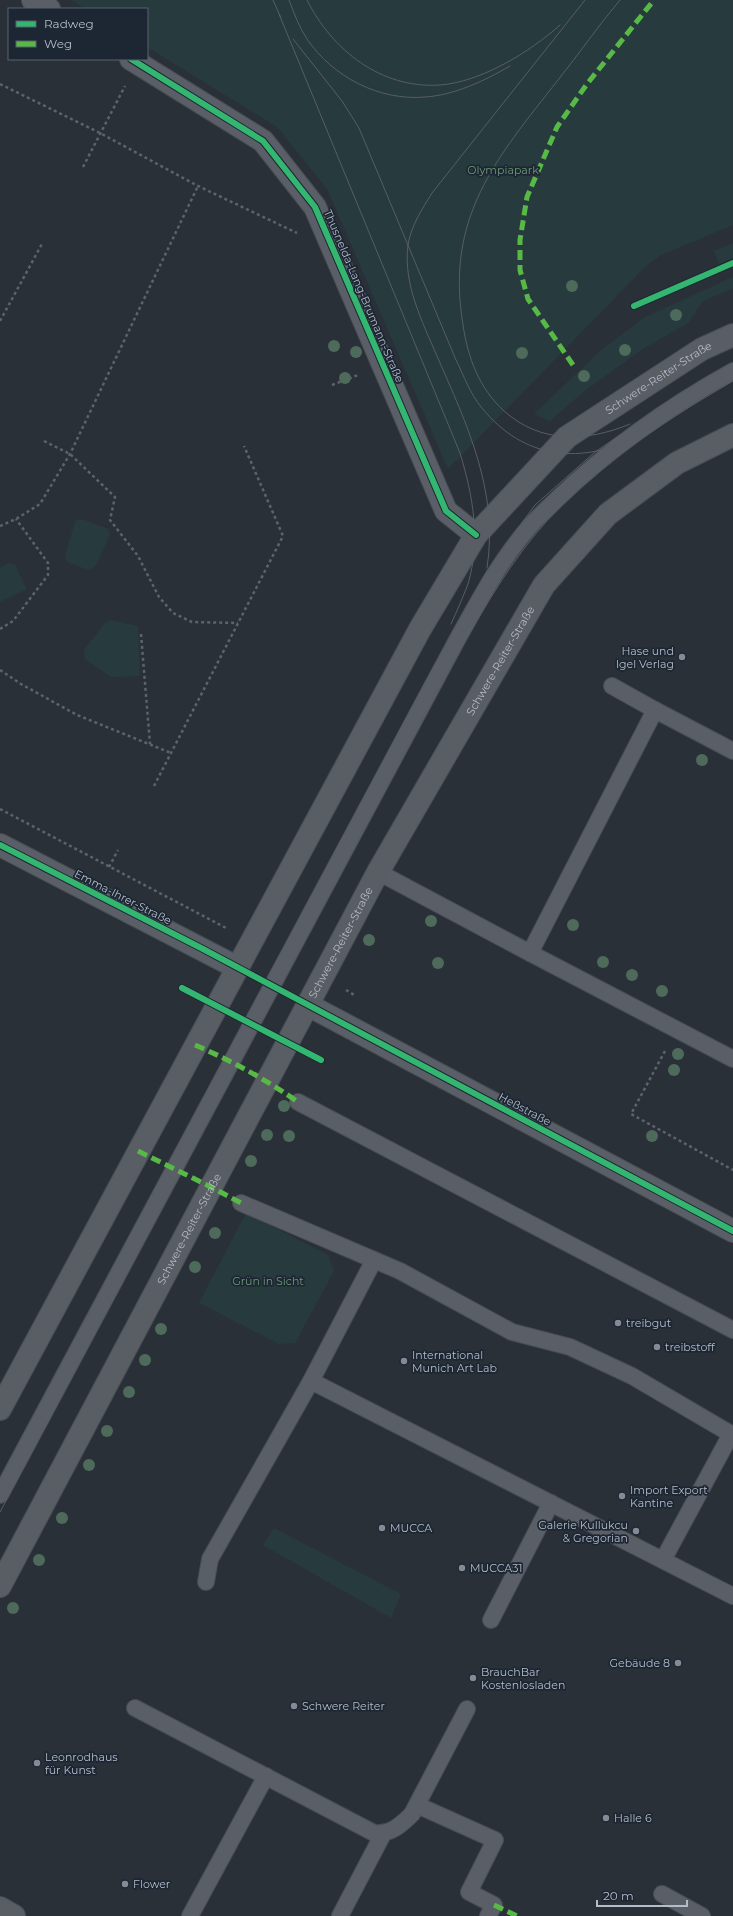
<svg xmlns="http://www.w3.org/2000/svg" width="733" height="1916" font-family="Montserrat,sans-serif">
  <rect width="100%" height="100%" fill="#2a3038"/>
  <g fill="#273a3e">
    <path d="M71 0H733V225L661 255 646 266 458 459V461L456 460 448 469 327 189 277 127 147 47V9H86Z"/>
    <path d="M733 243V258L719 264 714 251Z"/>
    <path d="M733 277V288L703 301 688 323 641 350 582 393 550 421 534 414 600 351 645 317Z"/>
    <path d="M82 519 108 529 110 535 95 567 88 570 67 562 65 557 75 521Z"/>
    <path d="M8 563 15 565 27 589 0 602V568Z"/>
    <path d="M110 620 138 626 140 676 111 677 85 659 84 650 105 623Z"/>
    <path d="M246 1213 328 1255 334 1271 295 1343 279 1344 199 1303Z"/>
    <path d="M274 1528 401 1594 391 1618 263 1545Z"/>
  </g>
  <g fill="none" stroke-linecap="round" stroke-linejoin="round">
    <g stroke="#484c53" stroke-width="18">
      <g id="service">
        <path d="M612 686 655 710"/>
        <path d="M733 751 655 710 530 953 733 1059"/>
        <path d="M378 872 530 953"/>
        <path d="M298 1102 733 1330"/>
        <path d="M241 1203 400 1271 512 1332 570 1347 632 1376 731 1434 663 1560"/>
        <path d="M311 1381 733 1596"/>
        <path d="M0 1495 457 640C479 600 501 559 531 525 539 516 548 508 557 499 609 449 670 406 733 371"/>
        <path d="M206 1582 210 1559 311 1381 374 1260"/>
        <path d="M491 1620 551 1503"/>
        <path d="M135 1708 374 1833C390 1835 401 1825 412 1814L467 1709"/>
        <path d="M417 1805 495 1840 469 1892 494 1905 488 1916"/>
        <path d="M662 1894 702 1916"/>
        <path d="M190 1916 266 1776"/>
        <path d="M340 1916 383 1834"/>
      </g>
    </g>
    <g stroke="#484c53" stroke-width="24">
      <g id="minor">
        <path d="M33 0 49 9"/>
        <path d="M131 59 263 141 315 207 446 511 476 535"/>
        <path d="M0 845 236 967"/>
        <path d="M308 1005 733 1231"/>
      </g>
    </g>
    <g stroke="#484c53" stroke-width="24">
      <g id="secondary">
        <path id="s1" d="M0 1409 420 629 476 535 567 437 702 349 733 335"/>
        <path id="s2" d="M0 1586 378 872 544 585 608 514 677 463 733 435"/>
        <path d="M0 1908 14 1916"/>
      </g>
    </g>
    <g stroke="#5d636a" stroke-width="2.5" stroke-dasharray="3 3" stroke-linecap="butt">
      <path d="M0 84 100 133 198 186 297 233"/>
      <path d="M83 167 125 86"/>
      <path d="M0 321 43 242"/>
      <path d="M332 385 358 375"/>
      <path d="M44 441 70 454 115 497 110 520 138 556 159 597 173 613 192 622 238 623"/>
      <path d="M0 526 16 519 40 504 70 454 198 186"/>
      <path d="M0 629 13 621 48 575V563L16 519"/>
      <path d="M141 634 150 744"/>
      <path d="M0 670 21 684 77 715 171 753"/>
      <path d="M154 786 283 536 244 446"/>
      <path d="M0 809 228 929"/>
      <path d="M109 867 118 850"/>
      <path d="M346 990 356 996"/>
      <path d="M665 1051 631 1114 733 1170"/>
    </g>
    <use href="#service" stroke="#5a5e66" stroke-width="16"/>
    <use href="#minor" stroke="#5a5e66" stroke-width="22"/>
    <use href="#secondary" stroke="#595d64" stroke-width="22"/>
    <g stroke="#595d64" stroke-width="1">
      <path d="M273 0 281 18"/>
      <path d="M289 0C294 13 299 27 307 39 333 77 379 101 425 97 455 95 484 81 510 66"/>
      <path d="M307 0C332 50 381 89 440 85 481 82 530 52 560 25"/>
      <path d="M620 0C598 26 579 54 558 80 496 159 445 217 463 325 468 358 479 388 504 411 541 444 587 442 630 424"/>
      <path d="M279 14 460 453C473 496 481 540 468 584 463 597 457 611 451 624"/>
      <path d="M293 39 342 101 359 128 456 360C464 376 470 394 482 408 524 460 582 465 639 436"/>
      <path d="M487 568C499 491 467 425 437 356 422 321 403 284 408 245 411 226 422 209 432 193L585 0"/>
      <path d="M460 641 477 604 482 586"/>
      <path d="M0 1480 427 679 487 571 535 505 595 452 682 394 733 363"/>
      <path d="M0 1512 440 685C467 638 493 589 526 546 580 476 657 425 733 381"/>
    </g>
    <g stroke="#58b947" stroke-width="5" stroke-dasharray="10 5" stroke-linecap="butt">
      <path d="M573 365 528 299 520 270V240L527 197 557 127 587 84 654 0"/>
      <path d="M195 1045C232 1061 265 1079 298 1102"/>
      <path d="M138 1151 211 1187 241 1203"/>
      <path d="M494 1905 517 1916"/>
    </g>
    <g stroke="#1d2633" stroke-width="8">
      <g id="cycleway">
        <path d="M131 59 263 141 315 207 446 511 476 535"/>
        <path d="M634 306 733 263"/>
        <path d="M0 845 203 949 733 1231"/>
        <path d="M182 988 321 1060"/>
      </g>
    </g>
    <use href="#cycleway" stroke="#33b770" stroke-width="6"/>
  </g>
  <g fill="#4e6a5a">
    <circle cx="572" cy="286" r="6"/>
    <circle cx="676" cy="315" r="6"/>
    <circle cx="334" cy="346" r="6"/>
    <circle cx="625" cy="350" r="6"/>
    <circle cx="356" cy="352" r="6"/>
    <circle cx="522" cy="353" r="6"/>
    <circle cx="584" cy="376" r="6"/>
    <circle cx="345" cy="378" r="6"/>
    <circle cx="702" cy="760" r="6"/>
    <circle cx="431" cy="921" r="6"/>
    <circle cx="573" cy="925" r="6"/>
    <circle cx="369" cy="940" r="6"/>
    <circle cx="603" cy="962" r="6"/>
    <circle cx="438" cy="963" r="6"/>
    <circle cx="632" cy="975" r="6"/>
    <circle cx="662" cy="991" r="6"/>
    <circle cx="678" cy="1054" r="6"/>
    <circle cx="674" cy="1070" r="6"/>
    <circle cx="284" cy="1106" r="6"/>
    <circle cx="267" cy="1135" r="6"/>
    <circle cx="289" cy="1136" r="6"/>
    <circle cx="652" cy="1136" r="6"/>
    <circle cx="251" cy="1161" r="6"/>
    <circle cx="215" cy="1233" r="6"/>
    <circle cx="195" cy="1267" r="6"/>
    <circle cx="161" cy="1329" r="6"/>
    <circle cx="145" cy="1360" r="6"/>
    <circle cx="129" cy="1392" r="6"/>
    <circle cx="107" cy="1431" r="6"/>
    <circle cx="89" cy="1465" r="6"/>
    <circle cx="62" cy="1518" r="6"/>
    <circle cx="39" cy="1560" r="6"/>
    <circle cx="13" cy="1608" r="6"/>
  </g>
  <g fill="#848b96" stroke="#1d2633" stroke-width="1.5">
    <circle cx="682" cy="657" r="4"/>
    <circle cx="618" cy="1323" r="4"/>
    <circle cx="657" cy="1347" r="4"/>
    <circle cx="404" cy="1361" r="4"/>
    <circle cx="622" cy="1496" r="4"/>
    <circle cx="382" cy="1528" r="4"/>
    <circle cx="636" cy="1531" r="4"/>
    <circle cx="462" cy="1568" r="4"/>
    <circle cx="678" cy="1663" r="4"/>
    <circle cx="473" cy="1678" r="4"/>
    <circle cx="294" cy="1706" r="4"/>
    <circle cx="37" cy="1763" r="4"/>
    <circle cx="606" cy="1818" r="4"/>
    <circle cx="125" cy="1884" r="4"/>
  </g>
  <g text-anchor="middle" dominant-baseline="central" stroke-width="3.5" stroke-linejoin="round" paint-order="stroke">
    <g font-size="11" fill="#6b9a76" stroke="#1d2633">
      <text x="503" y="170">Olympiapark</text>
      <text x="268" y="1281">Grün in Sicht</text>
    </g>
    <g font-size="11" fill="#b4bcc9" stroke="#1d2633">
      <text transform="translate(364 296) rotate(67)">Thusnelda-Lang-Brumann-Straße</text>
      <text stroke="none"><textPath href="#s1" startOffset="1238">Schwere-Reiter-Straße</textPath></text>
      <text stroke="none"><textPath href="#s2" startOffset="1052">Schwere-Reiter-Straße</textPath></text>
      <text transform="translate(123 897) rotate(27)">Emma-Ihrer-Straße</text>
      <text stroke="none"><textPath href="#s2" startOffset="728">Schwere-Reiter-Straße</textPath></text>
      <text transform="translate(525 1109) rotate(28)">Heßstraße</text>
      <text stroke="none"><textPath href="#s2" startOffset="404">Schwere-Reiter-Straße</textPath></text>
    </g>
    <g font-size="11" fill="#b4bcc9" stroke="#1d2633" text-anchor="start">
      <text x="674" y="651" text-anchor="end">Hase und<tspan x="674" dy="13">Igel Verlag</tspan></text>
      <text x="626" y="1323">treibgut</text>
      <text x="665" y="1347">treibstoff</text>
      <text x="412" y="1355">International<tspan x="412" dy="13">Munich Art Lab</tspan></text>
      <text x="630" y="1490">Import Export<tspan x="630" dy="13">Kantine</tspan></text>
      <text x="628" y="1525" text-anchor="end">Galerie Kullukcu<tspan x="628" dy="13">&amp; Gregorian</tspan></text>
      <text x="390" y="1528">MUCCA</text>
      <text x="470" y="1568">MUCCA31</text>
      <text x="670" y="1663" text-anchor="end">Gebäude 8</text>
      <text x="481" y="1672">BrauchBar<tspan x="481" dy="13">Kostenlosladen</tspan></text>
      <text x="302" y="1706">Schwere Reiter</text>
      <text x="45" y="1757">Leonrodhaus<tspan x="45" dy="13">für Kunst</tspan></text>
      <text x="614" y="1818">Halle 6</text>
      <text x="133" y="1884">Flower</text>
    </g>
  </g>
  <rect x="8" y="8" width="140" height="52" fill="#1d2633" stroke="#59626f"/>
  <rect x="16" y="21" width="20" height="6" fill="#33b770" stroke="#59626f"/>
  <text x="44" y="28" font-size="12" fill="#b4bcc9">Radweg</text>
  <rect x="16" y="41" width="20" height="6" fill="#58b947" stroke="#59626f"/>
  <text x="44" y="48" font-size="12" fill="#b4bcc9">Weg</text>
  <path d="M597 1900v6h90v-6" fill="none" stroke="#b4bcc9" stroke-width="2"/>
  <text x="603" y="1900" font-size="12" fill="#b4bcc9" stroke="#1d2633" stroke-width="3" paint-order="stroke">20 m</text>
</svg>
